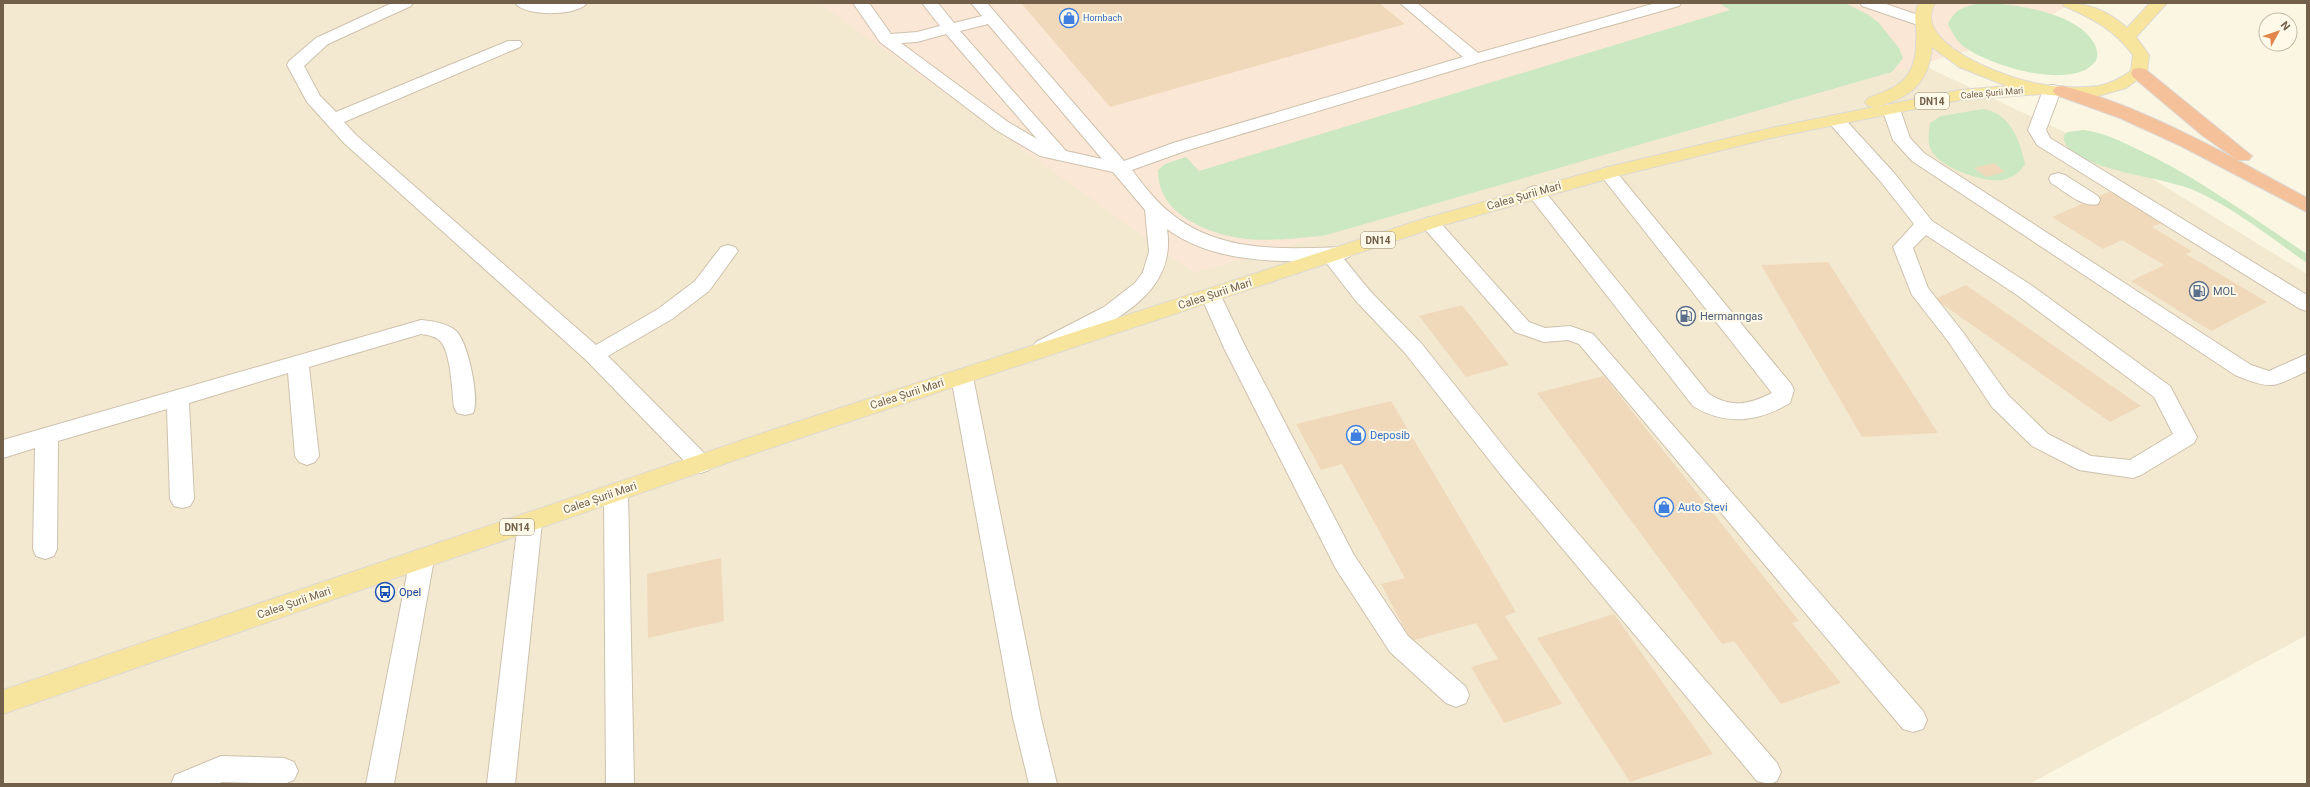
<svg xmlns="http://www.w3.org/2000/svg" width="2310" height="787" font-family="Roboto,sans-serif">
  <rect width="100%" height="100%" fill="#fbf6e2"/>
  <path fill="#f3e9d1" d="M3 3H1847L1815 14 2117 157 2307 274V635L2029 784H3Z"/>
  <path fill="#fbe7d6" d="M819 3H2072L2012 38 1194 273Z"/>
  <g fill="#cbe8c2">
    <path d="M1719 3H1845L1869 15 1879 23 1899 48 1903 58 1892 72 1323 236C1295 238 1262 243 1234 237 1200 230 1157 211 1158 170L1165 164 1186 157 1199 171 1730 10Z"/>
    <path d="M1982 3C2013 3 2080 13 2095 45 2097 50 2099 56 2095 62 2072 91 1991 66 1966 48 1957 42 1953 34 1948 24 1955 8 1966 6 1982 3Z"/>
    <path d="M1983 109C2010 113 2020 140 2025 164 2020 172 2013 178 2003 180 1984 183 1940 168 1931 150 1927 142 1929 131 1930 123L1941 116Z"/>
    <path d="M2083 130C2102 132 2118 140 2135 148 2196 176 2251 217 2307 254V263C2271 238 2232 206 2191 189 2181 185 2169 183 2159 180 2139 175 2059 162 2064 135L2068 132Z"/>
  </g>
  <g fill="#f0d9bb">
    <path d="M1021 3H1379L1405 24 1110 107Z"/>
    <path d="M1994 163 2005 172 1986 177 1974 168Z"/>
    <path d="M2111 191 2164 222 2152 227 2192 251 2186 254 2267 302 2211 331 2131 281 2164 265 2122 240 2103 249 2052 217Z"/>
    <path d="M1828 262 1938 433 1862 437 1761 265Z"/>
    <path d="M1966 285 2141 406 2110 422 1935 299Z"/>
    <path d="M1462 305 1509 365 1466 377 1419 316Z"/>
    <path d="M1604 376 1799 621 1792 623 1841 683 1781 704 1734 641 1722 644 1537 393Z"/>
    <path d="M1391 401 1516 612 1505 616 1562 704 1504 723 1471 667 1498 659 1476 623 1411 641 1381 584 1405 578 1342 464 1321 470 1296 424Z"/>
    <path d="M721 558 724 621 648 638 647 574Z"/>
    <path d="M1614 614 1713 754 1630 782 1537 638Z"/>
  </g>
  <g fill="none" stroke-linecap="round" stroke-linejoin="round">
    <g stroke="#cec1ad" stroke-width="2">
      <g id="lane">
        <path d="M392 3H413L411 6 328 44 304 66 320 96 336 112 508 41H520L522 44 520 47 344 122 356 135 596 345 658 309 695 281 721 247 728 245 735 247 738 251 709 291 672 319 608 356 709 458 713 464 709 470 701 473 693 470 586 360 344 143 307 102 287 65 289 61 316 38Z"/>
        <path d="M515 3H587C578 16 525 17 515 3Z"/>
        <path d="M853 3H869L891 34 917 32 940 26 922 3H938L954 23 982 16 971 3H987L1124 161 1173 143 1463 57 1400 3H1417L1478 53 1656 3H1681L1679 6 1481 62 1185 151 1132 170C1144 186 1157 203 1173 215 1221 253 1285 249 1342 247L1349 249 1352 253 1349 257 1344 259 1370 291 1421 343 1517 463 1777 763 1781 772 1777 781 1770 784 1757 781 1501 475 1405 353 1356 301 1324 260C1272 263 1210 261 1167 229 1178 299 1103 326 1052 352L1044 354 1036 352 1033 347 1036 342 1104 307 1135 283 1143 272 1149 252 1145 210 1113 172 1040 156 996 130 880 42ZM988 24 1102 159 1066 151 960 31ZM946 34 1037 139 1008 122 901 43 917 42Z"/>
        <path d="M1860 3H1883L1927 18 1929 21 1927 24H1915L1862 6Z"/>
        <path d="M2052 85 2058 86 2061 90 2046 130 2050 138 2307 295V311L2300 309 2037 145 2028 130 2043 90 2046 86Z"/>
        <path d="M1891 104 1897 105 1900 109 1910 138 1924 153 2251 365 2269 371 2307 354V371C2271 388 2273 390 2235 375L1912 161 1893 140 1882 109 1885 105Z"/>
        <path d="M1836 115 1842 116 1895 174 1932 221 2031 285 2170 386 2197 437 2194 443 2141 475 2133 478 2079 470 2032 446 1992 407 1948 341 1912 295 1893 247 1914 224 1881 182 1830 124 1827 120 1830 116ZM1926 235 2017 295 2154 397 2173 434 2130 460 2091 456 2048 434 2008 395 1962 331 1928 288 1913 248Z"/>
        <path d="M1608 167 1614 169 1791 384 1794 390 1790 403C1758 422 1725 426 1693 406L1526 192 1528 188 1535 186 1542 188 1709 394C1731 408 1749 405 1772 393L1602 177 1599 173 1602 169Z"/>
        <path d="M2058 173 2065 175 2098 196 2100 200 2098 204C2082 208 2065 191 2051 183L2049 179 2051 175Z"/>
        <path d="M1430 217 1437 219 1529 322 1545 328 1570 326 1593 334 1923 711 1927 720 1923 729 1913 732 1903 729 1579 344 1568 340 1544 342 1515 332 1423 227 1420 223 1423 219Z"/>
        <path d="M1211 289 1218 291 1221 296 1246 348 1354 555 1408 636 1466 687 1469 695 1466 703 1456 707 1446 703 1390 652 1336 569 1224 348 1201 296 1204 291Z"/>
        <path d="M421 320C432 321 447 323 456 331 468 342 480 399 473 413L465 415 457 413 454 407C452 391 451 354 441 342 436 336 428 335 421 334L309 367 319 456 315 462 307 465 299 462 295 456 288 373 189 403 194 499 190 506 182 508 174 506 170 499 167 409 58 441 57 549 54 556 45 559 36 556 33 549 35 448 3 458V440Z"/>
        <path d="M962 369 970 372 973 377 1041 718 1057 784H1029L1013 718 951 377 954 372Z"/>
        <path d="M616 484 624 487 628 493 634 784H606L604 493 608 487Z"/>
        <path d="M530 512 539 515 542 522 515 784H487L518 522 521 515Z"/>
        <path d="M422 549 431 552 434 559 394 784H366L410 559 413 552Z"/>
        <path d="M221 756 284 758 294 762 298 771 294 780 284 784 222 782 217 784H171L175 775Z"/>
      </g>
    </g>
    <g stroke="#ddd9d4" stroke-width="2">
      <path id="primary" d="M1919 3H1935C1911 44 2005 77 2034 83 2055 87 2076 89 2098 86 2110 84 2121 78 2131 71L2133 55C2115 30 2092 18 2064 6L2062 3C2088 3 2107 10 2127 28L2150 3H2167L2136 37 2149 55 2147 73 2126 88 2098 96 2078 98 2041 94 1960 100 1771 138 1614 177 1437 227 788 442 3 714V690L772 430 1423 219 1608 167 1771 128 1874 107 1868 106 1865 102 1868 98C1897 87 1913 82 1916 48 1916 42 1917 33 1916 27 1915 17 1914 12 1919 3ZM1932 47 1959 67 2007 86 1960 90 1876 107C1910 98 1929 83 1932 47Z"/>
    </g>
    <g stroke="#ddd9d4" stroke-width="2">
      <path id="highway" d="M2139 68 2145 69 2252 156 2249 160H2237L2307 198V212L2181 146 2120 118 2056 95 2053 91 2056 87 2062 86C2121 100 2182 131 2236 159L2203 136 2133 77 2131 73 2133 69Z"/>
    </g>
    <use href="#lane" fill="#fff" fill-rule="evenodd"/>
    <use href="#primary" fill="#f8e59d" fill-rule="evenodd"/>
    <use href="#highway" fill="#f4c19b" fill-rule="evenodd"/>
  </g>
  <defs>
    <g id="shop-ring" transform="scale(1)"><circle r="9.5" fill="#fef9e8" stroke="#3f7fe0" stroke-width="1.5"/><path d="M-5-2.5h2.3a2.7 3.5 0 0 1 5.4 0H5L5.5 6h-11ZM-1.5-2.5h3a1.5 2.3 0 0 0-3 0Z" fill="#3f7fe0"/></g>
    <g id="fuel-ring" transform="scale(1)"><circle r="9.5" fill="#fef9e8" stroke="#5c6f8a" stroke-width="1.5"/><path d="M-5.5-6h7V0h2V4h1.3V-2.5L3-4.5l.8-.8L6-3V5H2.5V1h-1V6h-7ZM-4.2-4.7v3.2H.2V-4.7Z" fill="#5c6f8a"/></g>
    <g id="bus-ring" transform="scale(1)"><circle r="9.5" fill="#fef9e8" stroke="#1a4fb4" stroke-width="1.5"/><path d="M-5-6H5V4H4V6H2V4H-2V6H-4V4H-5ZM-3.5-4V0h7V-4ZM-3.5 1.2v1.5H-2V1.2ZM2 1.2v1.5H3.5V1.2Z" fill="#1a4fb4"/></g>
  </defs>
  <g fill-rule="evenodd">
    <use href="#shop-ring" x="1069" y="18"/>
    <use href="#fuel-ring" x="2199" y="291"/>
    <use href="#fuel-ring" x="1686" y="316"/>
    <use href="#shop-ring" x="1356" y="435"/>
    <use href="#shop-ring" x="1664" y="507"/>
    <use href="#bus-ring" x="385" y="592"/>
  </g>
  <g text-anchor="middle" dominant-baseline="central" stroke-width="4" stroke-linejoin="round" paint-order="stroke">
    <g font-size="9" fill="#366cbe" stroke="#fef9e8" text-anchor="start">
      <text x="1083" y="18">Hornbach</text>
    </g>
    <g font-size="9" fill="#725f4a" stroke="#fef9e8">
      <text transform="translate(1992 93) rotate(-5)">Calea Șurii Mari</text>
    </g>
    <g fill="#fef9e8" stroke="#9c8d79" stroke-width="1">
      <rect x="1915" y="93" width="34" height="16" rx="3"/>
      <rect x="1361" y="232" width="34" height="16" rx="3"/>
      <rect x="500" y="519" width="34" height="16" rx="3"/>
    </g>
    <g font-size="10" font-weight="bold" fill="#725f4a">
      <text x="1932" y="101">DN14</text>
      <text x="1378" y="240">DN14</text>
      <text x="517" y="527">DN14</text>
    </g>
    <g font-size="11" fill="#725f4a" stroke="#fef9e8">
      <text transform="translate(1524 196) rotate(-16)">Calea Șurii Mari</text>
      <text transform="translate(1215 294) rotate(-18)">Calea Șurii Mari</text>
      <text transform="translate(907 394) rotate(-18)">Calea Șurii Mari</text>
      <text transform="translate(600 498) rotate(-19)">Calea Șurii Mari</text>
      <text transform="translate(294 603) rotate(-19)">Calea Șurii Mari</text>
    </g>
    <g font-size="11" fill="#4e5e75" stroke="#fef9e8" text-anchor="start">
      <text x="2213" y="291">MOL</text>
      <text x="1700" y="316">Hermanngas</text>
    </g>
    <g font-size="11" fill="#366cbe" stroke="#fef9e8" text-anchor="start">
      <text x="1370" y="435">Deposib</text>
      <text x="1678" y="507">Auto Stevi</text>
    </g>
    <g font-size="11" fill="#164399" stroke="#fef9e8" text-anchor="start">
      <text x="399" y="592">Opel</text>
    </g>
  </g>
  <rect width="2310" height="787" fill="none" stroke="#725f4a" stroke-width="8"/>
  <g transform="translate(2278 32) rotate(50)"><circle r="19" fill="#fef9e8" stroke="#c6bba9"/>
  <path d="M0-3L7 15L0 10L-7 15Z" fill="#e1854b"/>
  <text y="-6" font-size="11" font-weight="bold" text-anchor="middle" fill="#725f4a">N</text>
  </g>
</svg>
